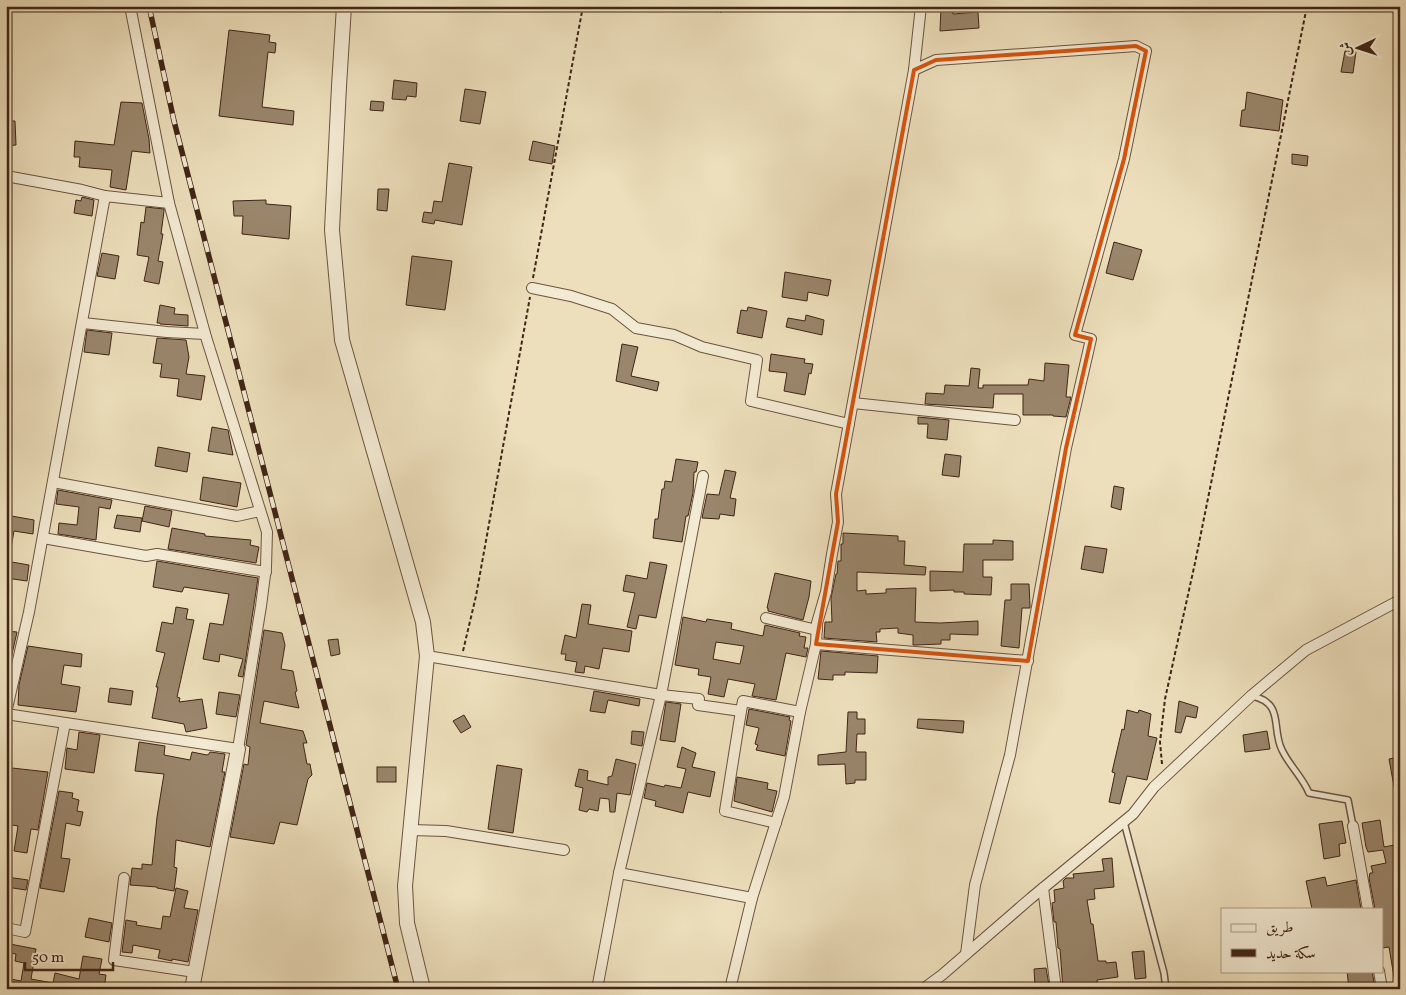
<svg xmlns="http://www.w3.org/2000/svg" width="1406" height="995" font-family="Vollkorn,Amiri,serif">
  <rect width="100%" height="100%" fill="#eddfbc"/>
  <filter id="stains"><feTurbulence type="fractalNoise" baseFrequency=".004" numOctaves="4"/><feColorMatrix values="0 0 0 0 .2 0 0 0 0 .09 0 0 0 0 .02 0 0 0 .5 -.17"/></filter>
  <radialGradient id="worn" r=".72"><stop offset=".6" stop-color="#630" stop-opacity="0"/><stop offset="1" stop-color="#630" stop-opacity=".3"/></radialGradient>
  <g fill="#9a866c" stroke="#402516" fill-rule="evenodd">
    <path d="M941 7H953V14L978 12 979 28 940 31Z"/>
    <path d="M229 30 270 35 269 42 276 43 275 53 268 52 262 107 294 111 293 125 219 116Z"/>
    <path d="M1345 51 1356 52 1353 73 1341 72Z"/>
    <path d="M394 80 417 83 416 97 407 96 406 100 392 99Z"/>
    <path d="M465 89 486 92 480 124 460 121Z"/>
    <path d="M1247 92 1283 100 1279 131 1240 126 1242 110H1245Z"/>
    <path d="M371 101 384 102 383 111 370 110Z"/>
    <path d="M121 102 142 103 149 139 150 153 132 151 126 190 110 187 112 170 79 167 80 157H74L75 141 114 145Z"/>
    <path d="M6 121H15L16 145 6 146Z"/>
    <path d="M533 141 555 146 552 164 529 160Z"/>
    <path d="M1292 154 1308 156 1307 166 1292 164Z"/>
    <path d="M449 163 472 167 462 225 435 220 434 224 422 222 424 212 432 213 434 201 442 202Z"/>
    <path d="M378 189H389L387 211 377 210Z"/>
    <path d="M82 197 94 200 92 216 74 213 76 200 81 201Z"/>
    <path d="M266 200V204L291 206 289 239 242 234 243 216H234L233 201Z"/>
    <path d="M146 207 164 209V211L161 234H163L158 261 163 262 159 284 144 281 149 257 137 255 141 222 144 223Z"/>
    <path d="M1114 242 1142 250 1133 280 1106 273Z"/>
    <path d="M102 253 119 256 115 279 97 276Z"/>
    <path d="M412 256 452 261 445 310 406 305Z"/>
    <path d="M785 272 831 280 828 296 808 292 807 301 782 297Z"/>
    <path d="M160 305 175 308 174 314 188 315V326L160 324V323H157Z"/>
    <path d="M748 307 767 311 762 338 737 333 741 310 747 311Z"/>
    <path d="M806 315 824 320 822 335 786 327 788 318 805 321Z"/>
    <path d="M87 330 112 333 109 355 84 352Z"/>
    <path d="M157 338 186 340 189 357 186 374 205 376 201 400 177 396 179 379 160 377 162 364 153 363Z"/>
    <path d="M622 344 638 347 631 376 659 382 657 391 616 381Z"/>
    <path d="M771 354 805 359 804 363 813 364 811 374 809 373 805 395 784 391 787 373 769 371Z"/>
    <path d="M1045 363 1069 365 1066 397H1071L1066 417 1053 416V415H1023V394H994L993 408 925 404 926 393 944 394 945 385 969 386 971 368 980 369 978 388H983V385H1028L1029 379 1044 381Z"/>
    <path d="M918 417 949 420 947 440 927 438 928 424H918Z"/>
    <path d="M212 427 228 430 233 455 208 451Z"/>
    <path d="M158 447 190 453 187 472 155 466Z"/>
    <path d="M945 454 961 456 959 477 942 475Z"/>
    <path d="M676 459 698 462 696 472H694L693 493 688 516H686L682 542 653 538 655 519H658L662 489H664L665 481 672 482Z"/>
    <path d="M725 470 736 472 730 498 736 499 734 516 720 514 719 519 702 518 707 494 719 495Z"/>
    <path d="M203 477 241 483 237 507 200 500Z"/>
    <path d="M1114 486 1124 488 1121 510 1111 507Z"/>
    <path d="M58 490 112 500 110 509 99 507 96 540 58 534 59 523 77 525 79 507 56 504Z"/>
    <path d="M145 506 172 511 169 527 142 521Z"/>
    <path d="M6 515 34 520 33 534 14 531 11 548H6Z"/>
    <path d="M117 515 142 518 140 532 114 528Z"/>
    <path d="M172 528 205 534V536L251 540 250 545 259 547 256 563 168 549Z"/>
    <path d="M843 533 898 536V541H905L904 565 926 567 925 575 857 572V591L866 590V594L886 593V589L916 588 915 622 940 623 978 621V635L950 634V640H941V644L916 645H913V635L898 633V628L880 629V632H876L877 642 824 638 825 622H832L831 598 836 574H837L838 561H841V544H843Z"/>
    <path d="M993 540 1013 541V560H983V577H992L991 595 964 594V592H954V590L930 591V571L963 572 964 544H993Z"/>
    <path d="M1085 546 1107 549 1103 573 1081 569Z"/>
    <path d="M6 561 29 565 27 581 6 578Z"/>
    <path d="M157 561 258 578 243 677 238 676 243 659 220 654 219 662 203 659 210 623 223 625 229 594 184 587 182 592 153 587Z"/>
    <path d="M650 562 667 565 656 618 639 615 636 629 627 627 635 593 623 591 626 575 647 579Z"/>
    <path d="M775 573 811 581 809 597 803 620 768 611V608H767Z"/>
    <path d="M1011 584H1029L1030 606V608H1022L1019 648 1001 646 1005 600H1011Z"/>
    <path d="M582 604 591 605 588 624 632 631 629 652 603 648 599 669 585 666 584 673 575 672 577 662 565 660 566 654H561L565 635 576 638Z"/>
    <path d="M176 607 188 609 186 619 194 620 177 697 180 698 179 702 202 699 207 728 186 732 184 724 152 718 158 687H156L165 653 156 651 162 622 173 624Z"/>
    <path d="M683 617 706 622 707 619 732 623 731 629 763 636 765 625 800 633 799 636 806 637 804 648H808L806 657 786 653 776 700 752 696 755 684 728 679 724 697 708 694 711 677 698 675 699 669 675 665ZM716 642 744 646 740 664 713 659Z"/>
    <path d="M264 630 282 633 285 645 281 669 293 671 297 691 295 692 299 708 264 701 260 723 303 731 307 743H303L307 764H310L312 775 308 779 297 825 280 822 274 844 230 837 244 764 248 765 250 747 246 745Z"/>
    <path d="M6 631 17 632 6 681Z"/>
    <path d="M338 639 340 654 331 656 328 640Z"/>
    <path d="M28 646 82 654 81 667 64 665 61 684 80 687 76 712 18 705 19 685Z"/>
    <path d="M821 651 878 656 877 673 845 672V675H833V680L818 679Z"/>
    <path d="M110 688 133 691 131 705 108 702Z"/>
    <path d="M594 691 640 699 639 706 608 700 605 713 590 711Z"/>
    <path d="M219 692 240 695 236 717 216 714Z"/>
    <path d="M1179 701 1198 707 1196 718 1186 716 1181 733 1175 732Z"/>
    <path d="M666 702 681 704 675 742 660 740Z"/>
    <path d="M749 709 790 717 789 720 791 721 785 756 756 750 758 745 755 744 759 728 746 725Z"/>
    <path d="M1127 710 1138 713 1139 710 1151 714 1148 736 1157 738 1147 780 1127 776 1120 804 1109 802 1115 773 1112 772 1122 729 1124 730Z"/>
    <path d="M848 712H857V719H865V734H857L856 752H866V780H855V783L846 784 845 764 818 765V755L846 752Z"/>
    <path d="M464 715 471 727 461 733 453 721Z"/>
    <path d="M918 719 964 721 963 733 917 728Z"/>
    <path d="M632 731 644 732 642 746 631 744Z"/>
    <path d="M1267 731 1270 749 1245 752 1243 735Z"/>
    <path d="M79 732 100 735 94 773 65 769 67 748 77 750Z"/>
    <path d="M139 742 165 746 164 755 190 760 192 752 207 755 209 754 210 752 225 754 222 772H225L210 847 176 840 174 867 177 868 174 891 157 888V887L130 885 132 868 142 869V864L152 865 157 817 164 774 135 771Z"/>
    <path d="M682 747 696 753 692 767 715 772 710 797 688 792 683 813 655 806 656 801 644 798 647 783 664 787 665 785 681 788 686 769 677 767Z"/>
    <path d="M1400 757V791L1395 792 1389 759Z"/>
    <path d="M616 759 636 764 630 795 617 793 615 812H610L609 799 600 798 598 811 589 809 587 812 579 810 583 788 575 786 579 769 588 771 587 780 608 785V777L612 776Z"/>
    <path d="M497 765 522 769 513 833 488 829Z"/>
    <rect x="377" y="767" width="19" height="15"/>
    <path d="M12 768 48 772 38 830 31 829 27 853 14 851 18 826 6 824V787L10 788Z"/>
    <path d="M737 777 768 783 767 789 777 791 772 812 734 801Z"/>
    <path d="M59 791 73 793 72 798 79 800 77 811 83 812 80 826 66 823 61 858 70 859 64 892 40 888Z"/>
    <path d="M1380 820 1384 847 1400 844V983H1395L1389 947 1382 948V909H1375L1369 878 1370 873H1373L1371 866 1386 863 1383 850 1368 852 1366 847 1362 823Z"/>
    <path d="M1342 821 1346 843 1339 844 1340 856 1324 859 1319 824Z"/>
    <path d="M1112 858 1114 887 1094 889 1095 899 1087 900 1091 924H1093L1098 961H1106V963L1116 962 1118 977 1097 980 1098 989H1063L1060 949 1058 948 1056 922H1054L1052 903 1055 902 1054 890 1064 888 1063 881 1066 878H1074L1073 874 1104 871 1102 859Z"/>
    <path d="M7 877 28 880 26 890 6 887Z"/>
    <path d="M1325 877 1327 886 1356 880 1361 909H1312L1306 881Z"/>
    <path d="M176 888 188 891 184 908 198 910 188 962 172 959V961L158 958 160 950 133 945 132 953 122 952 126 920 137 922 136 925 161 929 163 916 170 917Z"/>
    <path d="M89 918 112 923 109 942 85 937Z"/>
    <path d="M10 944 36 949 31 979 53 983 55 973 79 979 83 956 102 959 99 974 106 975 104 989H84L72 986V989H6V978L21 981 24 963 15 961 16 954 9 953Z"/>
    <path d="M1144 951 1146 978 1135 979 1132 952Z"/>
    <path d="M1046 968 1049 985 1035 986 1034 969Z"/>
    <path d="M1347 971H1372L1375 988 1349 989Z"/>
  </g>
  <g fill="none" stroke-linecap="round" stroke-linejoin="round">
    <g stroke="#6b5440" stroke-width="8">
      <g id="service">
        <path d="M1252 696C1285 703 1271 729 1282 750 1289 765 1303 778 1309 793L1348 800 1353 826"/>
        <path d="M1124 822 1164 973 1166 989"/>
      </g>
    </g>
    <g stroke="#6b5440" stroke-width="12">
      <g id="minor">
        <path d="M914 70 936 60 1136 46 1146 51 1124 159 1075 335 1091 339 1066 448 1010 755 975 885 966 954"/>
        <path d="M6 176 82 190 105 196"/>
        <path d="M532 288 571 296 612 309 636 328 674 335 702 347 757 360 751 401 849 424"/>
        <path d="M83 323 167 332 205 334"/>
        <path d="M853 403 1015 420"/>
        <path d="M53 482 237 516 260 511"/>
        <path d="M43 538 146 556 157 554 266 572"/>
        <path d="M766 618 817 630"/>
        <path d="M816 644 1028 661"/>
        <path d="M427 656 661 695 699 699 698 705 741 711 743 701 800 712"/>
        <path d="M741 711 725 811 776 823"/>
        <path d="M6 713 29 612 105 196 169 203"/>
        <path d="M6 714 238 749 261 606 266 567 267 532 206 337 169 203 131 11"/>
        <path d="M1353 826 1368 909"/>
        <path d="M411 830 446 831 564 850"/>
        <path d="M619 873 752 898"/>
        <path d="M124 878 114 960 195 972"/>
        <path d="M1043 888 1056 989"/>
        <path d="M6 928 25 932 65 723"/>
        <path d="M1379 971 1382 989"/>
        <path d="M597 989 619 873 661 695 703 476"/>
        <path d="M730 989 752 898 784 797 800 712 816 644 817 623 826 592 832 554 838 522 836 494 914 70 921 6"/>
        <path d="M923 989 942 975 1031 898 1133 814 1154 787 1252 695 1306 650 1400 600"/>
      </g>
    </g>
    <g stroke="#6b5440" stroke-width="16">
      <g id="tertiary">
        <path d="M344 6 339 86 332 230 342 340 423 622 427 656 405 886 407 923 423 989"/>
        <path d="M192 989 238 749"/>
      </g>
    </g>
    <g stroke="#402516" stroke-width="2" stroke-dasharray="4 2.5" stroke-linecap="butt">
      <path d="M702 6 708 10 721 12 725 6"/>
      <path d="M533 278 583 6"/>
      <path d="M463 651 476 596 530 297"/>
      <path d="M1162 764 1160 742 1165 699 1195 563 1307 6"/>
    </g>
    <use href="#service" stroke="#f3ead3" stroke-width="5"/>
    <use href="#minor" stroke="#f3ead3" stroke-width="10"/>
    <use href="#tertiary" stroke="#f3ead3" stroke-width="14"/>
    <g stroke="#402516" stroke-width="5.5">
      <path id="rail" d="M149 6 174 121 398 989"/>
    </g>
    <use href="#rail" stroke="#f3ead3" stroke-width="4" stroke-dasharray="11" stroke-linecap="butt"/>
  </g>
  <path fill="none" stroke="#d7540d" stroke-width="4" stroke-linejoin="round" d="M1136 46 1146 51 1124 159 1075 335 1091 339 1066 448 1028 661 816 644 838 522 836 494 914 70 936 60Z"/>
  <rect width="1406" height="995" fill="none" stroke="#eddfbc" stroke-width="25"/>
  <rect x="8" y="8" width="1391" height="980" fill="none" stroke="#402516" stroke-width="2.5"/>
  <rect x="12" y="12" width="1381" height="970" fill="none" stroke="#402516"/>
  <rect x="1221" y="908" width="162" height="65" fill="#f3ead3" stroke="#ab9b87"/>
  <rect x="1231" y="924" width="25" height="8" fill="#f3ead3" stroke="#ab9b87"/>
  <text x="1266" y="932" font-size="15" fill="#402516">طريق</text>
  <rect x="1231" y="949" width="25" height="8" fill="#402516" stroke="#ab9b87"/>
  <text x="1266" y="958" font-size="15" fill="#402516">سكة حديد</text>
  <g transform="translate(1358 48) rotate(266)" stroke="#f3ead3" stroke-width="4" paint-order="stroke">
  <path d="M0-4L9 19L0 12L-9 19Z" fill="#402516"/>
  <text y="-8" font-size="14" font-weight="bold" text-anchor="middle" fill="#402516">ش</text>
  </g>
  <path d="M25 962v8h88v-8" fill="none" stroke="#402516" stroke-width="2.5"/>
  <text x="32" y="962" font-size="15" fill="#402516" stroke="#f3ead3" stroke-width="4" paint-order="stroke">50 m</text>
  <rect width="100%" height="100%" filter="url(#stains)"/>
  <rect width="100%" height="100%" fill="url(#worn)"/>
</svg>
